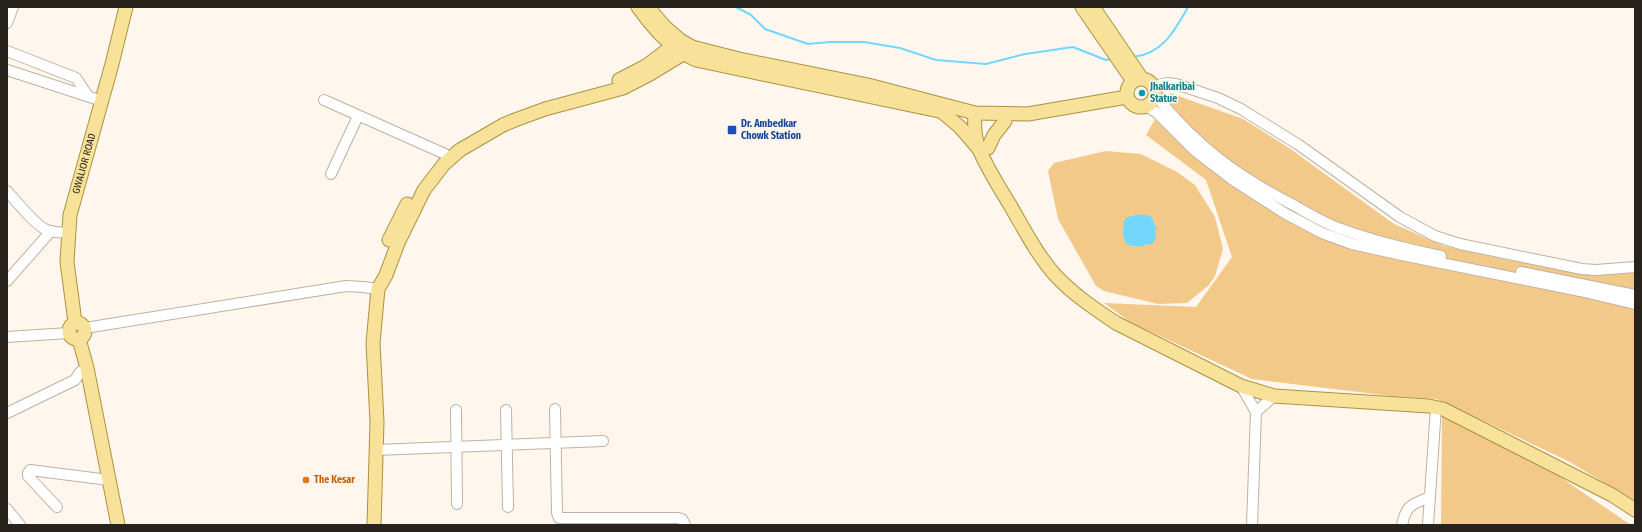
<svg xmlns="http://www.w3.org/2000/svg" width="1642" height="532" font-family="'Fira Sans Condensed',sans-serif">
  <rect width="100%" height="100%" fill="#fff7ed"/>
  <g fill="#f3c98a">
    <path d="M1170 93 1243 119 1289 148 1394 224 1444 246 1508 260 1597 273 1635 270V501L1568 461 1437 399 1391 396 1252 379 1130 322 1104 303 1196 307 1232 257 1206 180 1146 135Z"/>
    <path d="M1106 151 1141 154 1177 172 1195 185 1215 217 1223 249 1215 276 1209 285 1187 303 1158 304 1104 291 1096 286 1058 219 1048 171 1054 163Z"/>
    <path d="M1442 414 1529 456 1631 525H1441Z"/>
  </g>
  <path fill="#73d7fd" d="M1136 214C1140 216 1145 213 1152 217L1155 226 1157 228 1155 230C1157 236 1156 240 1152 244L1144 245 1143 247 1141 246C1132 247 1123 246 1124 235L1122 233 1124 231C1122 222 1124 215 1135 216Z"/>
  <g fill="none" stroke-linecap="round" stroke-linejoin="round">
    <g stroke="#73d7fd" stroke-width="2">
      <path d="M736 7 751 15 765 29 808 44 830 42H864L900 48 936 60 986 64 1025 54 1073 47 1106 60 1111 59"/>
      <path d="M1133 57C1163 54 1175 30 1188 7"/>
    </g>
    <g stroke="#beb2a1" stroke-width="12">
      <g id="minor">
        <path d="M7 23 13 7"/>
        <path d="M7 51 76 78 88 96"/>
        <path d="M7 70 102 101"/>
        <path d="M1153 86 1167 83 1176 84 1218 98 1241 109 1299 145 1400 217 1435 236 1460 244 1582 269 1596 270 1635 267"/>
        <path d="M1155 95C1198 148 1237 176 1297 207 1311 215 1326 224 1341 229 1373 241 1407 249 1441 256"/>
        <path d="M324 100 445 154"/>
        <path d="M1146 106 1156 112 1194 150 1233 180 1286 214 1322 233 1352 244 1397 254 1580 291 1635 304"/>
        <path d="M331 174 358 116"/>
        <path d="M7 191C15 200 37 227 47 230 54 233 62 232 69 233"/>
        <path d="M1521 272 1635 295"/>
        <path d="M7 281 51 231"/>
        <path d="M85 328 346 286 363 287 378 289"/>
        <path d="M7 337 69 333"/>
        <path d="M1241 386 1256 412 1252 525"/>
        <path d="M555 409 557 513 559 518H678L682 519 685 525"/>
        <path d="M456 410 457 504"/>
        <path d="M506 410 508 507"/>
        <path d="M1256 412 1274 396"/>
        <path d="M7 413 75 380 80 372 87 368"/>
        <path d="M376 450 603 441"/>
        <path d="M57 507 28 476V473L30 470 109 480"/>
        <path d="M7 509 20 525"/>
        <path d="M1402 525C1406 505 1412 504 1430 497"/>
        <path d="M1428 525 1436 407"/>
      </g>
    </g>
    <g stroke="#ad9241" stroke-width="15">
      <g id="major">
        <path d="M638 7C654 29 671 49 696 60L939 111"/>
        <path d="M648 7 665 27 680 40 692 47 739 59 868 85 975 113 1028 114 1127 97"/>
        <path d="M1082 7 1133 81"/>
        <path d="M1093 7 1140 76"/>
        <circle cx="1141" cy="93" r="14"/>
        <path d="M619 80 646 66 678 42"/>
        <path d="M942 112 960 127 978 148"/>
        <path d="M975 113C974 125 975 138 979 149 987 168 999 187 1010 205 1024 229 1037 255 1056 276 1074 295 1095 309 1116 323L1241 386 1274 396 1429 406 1443 409 1612 495 1635 510"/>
        <path d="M988 148 994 135 1005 121"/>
        <path d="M389 240 407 204"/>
        <path id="s1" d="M75 322 67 262 70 215 112 64 126 7"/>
        <circle cx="77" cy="331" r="8"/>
        <path d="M79 339 87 368 118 525"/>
        <path d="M374 525 377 422 373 343 378 289 386 275 398 243 424 190 444 164 460 150 503 125 515 120 545 109 623 88 650 74 683 54 692 47"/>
      </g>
    </g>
    <use href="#minor" stroke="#fff" stroke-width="10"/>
    <use href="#major" stroke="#f8e299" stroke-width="13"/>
  </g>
  <circle fill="#0f9aa8" stroke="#fff7ed" stroke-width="1.5" cx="1142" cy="93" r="4"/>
  <rect fill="#1a4fb4" stroke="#fff7ed" stroke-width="1.5" x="727" y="125" width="10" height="10" rx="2"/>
  <circle fill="#e8710a" stroke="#fff7ed" stroke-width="1.5" cx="306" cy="480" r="4"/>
  <g text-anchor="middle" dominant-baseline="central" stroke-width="3" stroke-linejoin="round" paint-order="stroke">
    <g font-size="10" font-weight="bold" fill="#0d838f" stroke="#fff7ed" text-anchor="start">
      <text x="1150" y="87">Jhalkaribai<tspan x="1150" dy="12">Statue</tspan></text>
    </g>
    <g font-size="10" font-weight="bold" fill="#164399" stroke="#fff7ed" text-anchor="start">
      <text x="741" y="124">Dr. Ambedkar<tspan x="741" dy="12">Chowk Station</tspan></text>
    </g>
    <g font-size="10" fill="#28231d" stroke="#fff7ed">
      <text stroke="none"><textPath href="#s1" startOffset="161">GWALIOR ROAD</textPath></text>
    </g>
    <g font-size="10" font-weight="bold" fill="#c56008" stroke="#fff7ed" text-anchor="start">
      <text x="314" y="480">The Kesar</text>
    </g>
  </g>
  <rect width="1642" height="532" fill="none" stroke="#28231d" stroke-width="16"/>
</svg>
